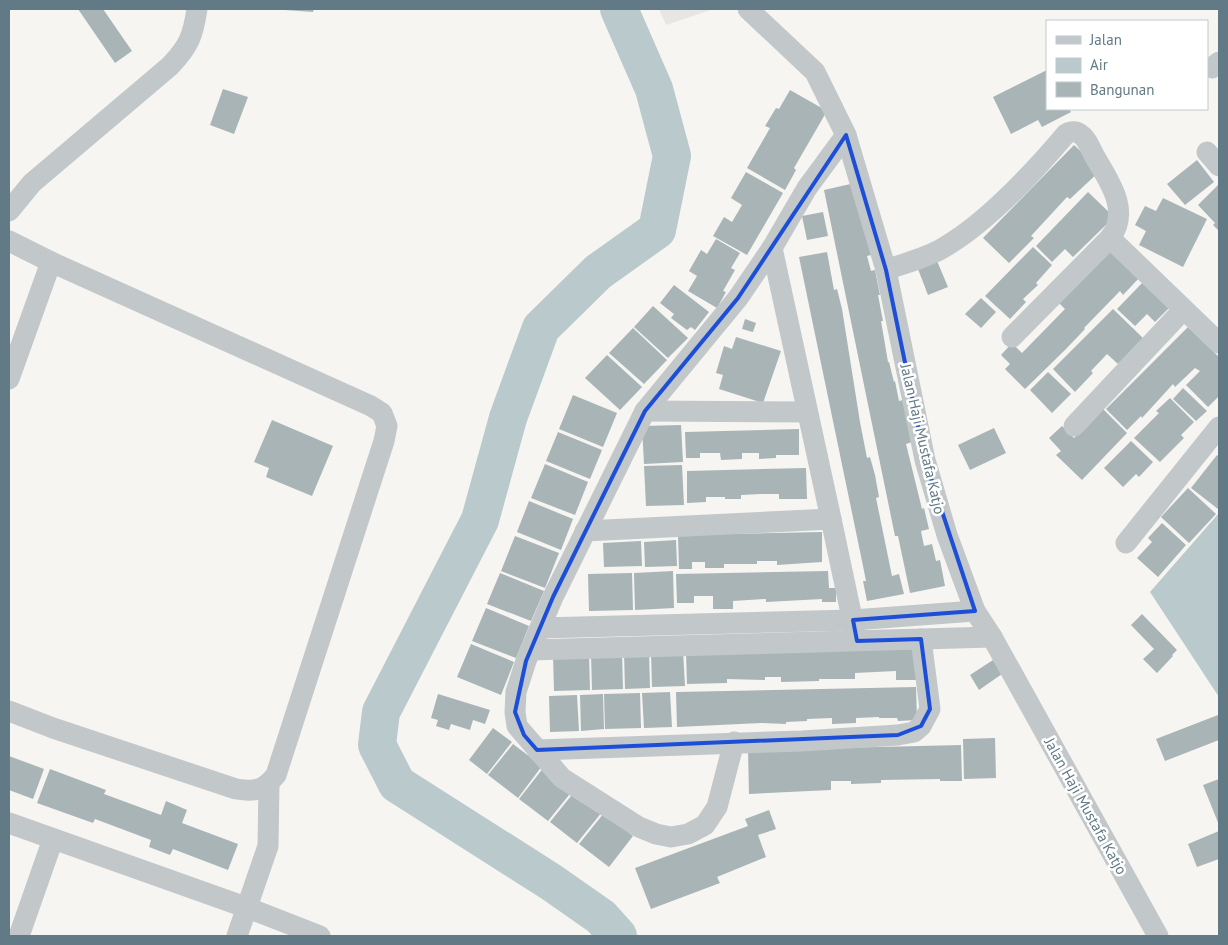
<svg xmlns="http://www.w3.org/2000/svg" width="1228" height="945" font-family="'PT Sans',sans-serif">
  <rect width="100%" height="100%" fill="#f6f5f1"/>
  <path fill="#e6e7e5" d="M659 9H714L666 25Z"/>
  <path fill="#b9c9cc" d="M1219 513V697L1150 592Z"/>
  <g fill="none" stroke-linecap="round" stroke-linejoin="round">
    <path stroke="#b9c9cc" stroke-width="38" d="M618 936 601 917 551 882 397 784 377 745 381 712 480 520 508 418 541 328 598 272 657 230 672 156 654 89 619 9"/>
  </g>
  <g fill="#a9b4b7">
    <path d="M78 9H103L132 51 115 63Z"/>
    <path d="M285 9H314L313 12 285 10Z"/>
    <path d="M1047 70V109H1069L1071 112 1042 127 1038 120 1011 134 993 97Z"/>
    <path d="M223 89 248 97 234 134 210 125Z"/>
    <path d="M790 90 827 111 794 168 796 170 785 190 747 168 770 128 765 126 776 108 779 109Z"/>
    <path d="M1074 145 1101 170 1070 199 1067 197 1031 236 1034 238 1009 263 983 238Z"/>
    <path d="M1197 160 1214 182 1185 205 1167 184Z"/>
    <path d="M746 172 783 193 747 255 713 236 724 217 732 222 742 205 731 198Z"/>
    <path d="M855 183 871 255 867 256 871 271 875 270 880 295H878L883 321H881L888 362H889L894 382 895 381 899 401 903 400 912 442 906 444 922 509 924 508 929 529 921 531 924 546 932 544 936 561 940 560 945 586 910 593 898 536H895L824 190Z"/>
    <path d="M1219 184V231L1213 225 1215 223 1198 205Z"/>
    <path d="M1088 192 1114 217 1073 257 1065 249 1052 262 1036 246Z"/>
    <path d="M1163 198 1207 219 1183 267 1139 245 1146 231 1135 225 1145 206 1156 211Z"/>
    <path d="M823 212 828 236 807 240 802 216Z"/>
    <path d="M716 239 740 253 731 268 735 270 723 291 726 292 717 308 688 291 697 276 689 271 701 250 707 254Z"/>
    <path d="M1033 247 1052 265 1036 283 1038 285 1023 299 1026 302 1010 319 985 296Z"/>
    <path d="M1112 248 1140 277 1123 295 1120 291 1084 328 1085 329 1066 349 1025 389 1005 369 1010 364 1001 355 1012 343 1022 353 1065 309 1058 302Z"/>
    <path d="M827 252 834 290 837 289 842 309 860 422 867 458 870 457 875 475 879 497 876 498 892 576 899 574 904 594 867 601 863 581H866L862 561 799 257Z"/>
    <path d="M937 261 948 287 928 295 918 269Z"/>
    <path d="M1144 281 1171 306 1155 322 1147 314 1135 326 1117 309Z"/>
    <path d="M674 285 709 312 695 330 691 327 687 330 671 318 674 314 660 303Z"/>
    <path d="M981 298 996 312 981 328 965 314Z"/>
    <path d="M653 306 688 338 668 358 634 327Z"/>
    <path d="M1113 309 1143 338 1118 364 1107 354 1091 371 1093 373 1075 392 1053 369Z"/>
    <path d="M745 319 756 323 753 332 742 329Z"/>
    <path d="M1188 327 1219 357V396L1208 407 1186 385 1200 371 1195 368 1175 387 1173 384 1142 418 1141 416 1127 430 1106 409Z"/>
    <path d="M633 328 667 360 644 384 609 353Z"/>
    <path d="M736 337 781 351 763 403 719 389 723 375 716 373 724 346 732 349Z"/>
    <path d="M607 355 642 387 620 410 585 378Z"/>
    <path d="M1048 372 1071 394 1052 413 1030 390Z"/>
    <path d="M1183 388 1207 411 1196 421 1173 399Z"/>
    <path d="M573 395 617 413 603 447 559 429Z"/>
    <path d="M1170 398 1194 422 1181 435 1184 438 1160 462 1134 438 1159 413 1156 411Z"/>
    <path d="M1103 409 1127 433 1082 480 1056 455 1061 451 1049 438 1062 426 1074 438Z"/>
    <path d="M272 420 333 446 312 496 266 477 269 468 254 462Z"/>
    <path d="M681 425 683 462 644 464 642 426Z"/>
    <path d="M994 428 1006 453 970 470 958 445Z"/>
    <path d="M799 429V455H776V458L759 459V453H742V459L721 460 720 453H700V458H686L685 432Z"/>
    <path d="M558 432 602 450 590 479 546 461Z"/>
    <path d="M1131 441 1153 462 1139 477 1136 474 1123 487 1104 468Z"/>
    <path d="M1217 455 1219 457V507L1218 509 1191 488Z"/>
    <path d="M545 464 588 482 575 515 531 498Z"/>
    <path d="M682 465 684 505 646 506 644 466Z"/>
    <path d="M806 468 807 499H779V494H761L741 495V499H725V497H706V502L687 503V471Z"/>
    <path d="M1188 488 1216 514 1189 543 1161 517Z"/>
    <path d="M529 501 573 519 561 550 517 532Z"/>
    <path d="M1162 523 1186 545 1158 577 1137 558 1152 542 1148 538Z"/>
    <path d="M822 532V562L777 565V561H757V564H724V568H705V562H692V569H679L678 535Z"/>
    <path d="M515 536 559 553 545 588 501 571Z"/>
    <path d="M676 540 677 566 645 567 644 542Z"/>
    <path d="M641 541 642 566 604 567 603 543Z"/>
    <path d="M673 571 674 608 635 610 634 573Z"/>
    <path d="M828 571 829 588H836V602H822V599L766 602V599L733 601V609H713V596H694V603H677L676 574Z"/>
    <path d="M500 573 544 591 531 621 487 604Z"/>
    <path d="M632 573 633 610 589 611 588 574Z"/>
    <path d="M486 608 529 626 516 658 472 641Z"/>
    <path d="M1142 614 1177 650 1172 655 1173 656 1157 673 1143 659 1154 649 1131 625Z"/>
    <path d="M471 644 514 662 501 695 457 677Z"/>
    <path d="M917 644 918 680H896V671L855 673V679H819V681L781 682V677H765V680L727 679V683L687 684 686 653Z"/>
    <path d="M683 650 685 686 652 687 651 651Z"/>
    <path d="M649 651 650 688 625 689 624 652Z"/>
    <path d="M622 653 623 689 592 690 591 654Z"/>
    <path d="M589 654 590 690 554 691 553 655Z"/>
    <path d="M993 660 1002 674 979 690 970 675Z"/>
    <path d="M916 687 917 720 898 721 897 718H879V717L856 718V723L832 724V718L807 719V721L786 722V724L761 723 677 727 676 692Z"/>
    <path d="M670 692 672 727 644 728 642 693Z"/>
    <path d="M640 693 641 728 605 729 604 694Z"/>
    <path d="M438 694 490 710 485 724 473 720 470 730 451 724 449 730 436 726 438 720 431 718Z"/>
    <path d="M603 694 604 729 581 731 580 695Z"/>
    <path d="M577 695 579 731 550 732 549 696Z"/>
    <path d="M1218 715 1219 740 1165 761 1156 739Z"/>
    <path d="M493 728 512 742 487 774 469 760Z"/>
    <path d="M995 738 996 778 964 779 963 739Z"/>
    <path d="M513 744 542 766 518 798 488 775Z"/>
    <path d="M961 745 962 781H940V779L881 780V783L851 784V781H831V790L749 794 748 750Z"/>
    <path d="M9 756 44 769 33 799 9 790Z"/>
    <path d="M544 767 573 790 548 821 519 799Z"/>
    <path d="M50 769 106 790 104 794 161 815 166 801 187 810 182 823 238 844 228 870 173 849 170 855 149 847 151 840 95 819 93 823 37 803Z"/>
    <path d="M1219 779V825L1203 785Z"/>
    <path d="M575 791 602 812 577 843 550 822Z"/>
    <path d="M769 810 776 829 758 835 766 857 717 877 720 883 651 909 635 868 748 826 745 819Z"/>
    <path d="M604 813 633 836 609 867 579 844Z"/>
    <path d="M1219 831V859L1197 867 1188 844Z"/>
  </g>
  <g fill="none" stroke-linecap="round" stroke-linejoin="round">
    <g stroke="#c2c7ca" stroke-width="21">
      <path d="M748 9 815 72 846 135"/>
      <path d="M1212 68 1219 62"/>
      <path d="M1207 152 1219 166"/>
      <path d="M9 211 32 183 170 66C189 46 193 36 197 9"/>
      <path d="M9 241 51 262 371 406 382 413 387 426 384 441 276 775C263 791 255 792 236 789L53 728 9 711"/>
      <path d="M772 248 831 519"/>
      <path d="M886 270C905 263 926 258 943 248 988 222 1033 173 1066 134 1071 131 1076 131 1080 134 1087 138 1091 150 1095 157 1109 181 1131 211 1110 238L1219 343"/>
      <path d="M1012 337 1110 238"/>
      <path d="M9 379 51 262"/>
      <path d="M645 411 806 412"/>
      <path d="M1074 426 1183 310"/>
      <path d="M585 531 831 519 855 632"/>
      <path d="M1126 543 1219 427"/>
      <path d="M540 628 853 620 975 611"/>
      <path d="M530 650 992 637"/>
      <path d="M734 742 717 807 705 825 688 834 671 837 656 834 639 827 562 778 517 726 515 712 516 692 526 661 553 597 645 411 738 298 772 248 807 188 846 135 886 270 925 460 947 535 975 611 992 637 1158 936"/>
      <path d="M537 750 802 741 898 735 914 732 921 726 930 709 921 639"/>
      <path d="M9 823 248 908 320 936"/>
      <path d="M19 936 53 839"/>
      <path d="M237 936 268 846 269 784"/>
    </g>
  </g>
  <path fill="none" stroke="#1d4ed8" stroke-width="4" stroke-linejoin="round" d="M846 135 886 270 925 460 975 611 853 620 857 641 921 639 930 709 921 726 898 735 537 750 524 735 515 712 526 661 553 597 645 411 738 298Z"/>
  <g text-anchor="middle" dominant-baseline="central" stroke-width="5" stroke-linejoin="round" paint-order="stroke">
    <g font-size="15" fill="#627a85" stroke="#fff">
      <text transform="translate(923 439) rotate(77)">Jalan Haji Mustafa Katjo</text>
      <text transform="translate(1086 806) rotate(61)">Jalan Haji Mustafa Katjo</text>
    </g>
  </g>
  <rect width="1228" height="945" fill="none" stroke="#627a85" stroke-width="20"/>
  <rect x="1046" y="20" width="162" height="90" fill="#ffffff" stroke="#c0cace"/>
  <rect x="1056" y="36" width="25" height="8" fill="#c2c7ca" stroke="#c0cace"/>
  <text x="1090" y="45" font-size="15" fill="#627a85">Jalan</text>
  <rect x="1056" y="58" width="25" height="15" fill="#b9c9cc" stroke="#c0cace"/>
  <text x="1090" y="70" font-size="15" fill="#627a85">Air</text>
  <rect x="1056" y="82" width="25" height="15" fill="#a9b4b7" stroke="#c0cace"/>
  <text x="1090" y="95" font-size="15" fill="#627a85">Bangunan</text>
</svg>
